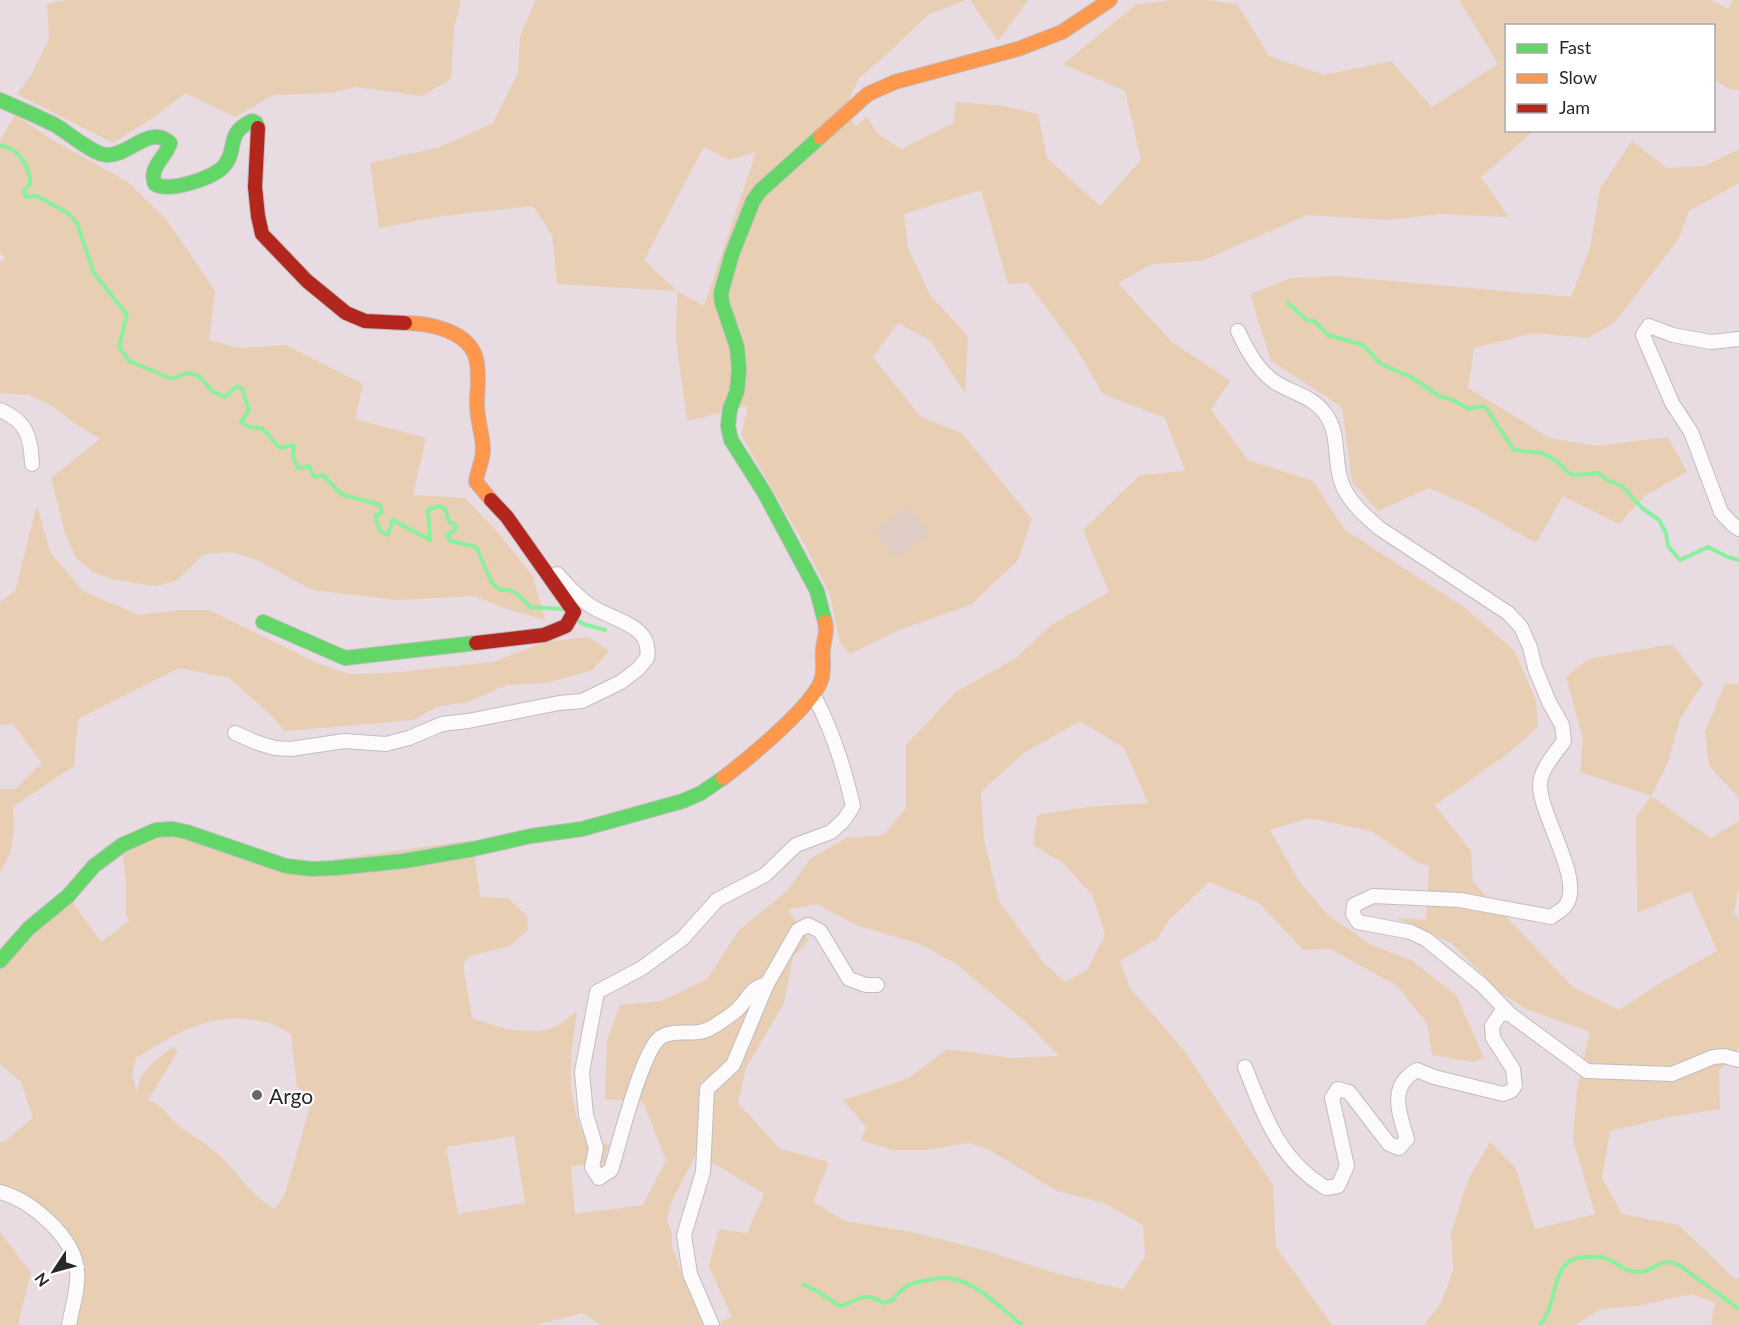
<svg xmlns="http://www.w3.org/2000/svg" width="1739" height="1325" font-family="Lato,sans-serif">
  <rect width="100%" height="100%" fill="#e8dce2"/>
  <g fill="#e8cfb4" fill-rule="evenodd">
    <path d="M65 0H461L454 29 451 79 422 96 356 87 331 93 274 95 235 117 186 93 151 119 113 143 17 94 31 75 49 39 47 4Z"/>
    <path d="M536 0H966L929 14 897 45 859 78 844 110 856 126 867 117 878 134 901 149 953 123 956 102 1004 106 1038 114 1047 158 1100 206 1141 160 1125 91 1063 64 1136 5 1170 0H1206L1237 4 1269 56 1324 75 1391 61 1432 107 1498 64 1459 0H1711L1728 9 1733 0H1739V90L1729 89 1714 79V26H1506V130L1533 131 1481 177 1509 217 1440 214 1389 220 1307 215 1202 261 1152 264 1118 283 1172 342 1230 381 1211 410 1248 460 1313 481 1344 529 1465 608 1514 650 1536 700 1538 727 1506 755 1435 805 1471 851 1473 882 1573 987 1619 1010 1660 983 1717 951 1691 891 1637 913 1636 817 1651 796 1580 772 1583 740 1566 677 1588 659 1672 644 1703 683 1680 719 1667 765 1651 796 1711 838 1739 821V888L1734 913 1739 919V1047L1719 1071 1720 1109 1670 1117 1610 1131 1602 1178 1622 1214 1679 1225 1735 1279 1739 1278V1325H1711L1715 1303 1691 1294 1638 1306 1601 1309 1575 1325H1424L1441 1303 1453 1270 1451 1233 1468 1180 1490 1142 1515 1167 1535 1229 1595 1214 1573 1140 1577 1088 1590 1032 1526 1009 1501 993 1451 943 1396 918 1426 920 1429 866 1417 862 1371 831 1309 818 1270 830 1299 881 1327 914 1371 945 1411 960 1457 996 1484 1058 1473 1062 1432 1055 1427 1023 1396 985 1330 949 1303 950 1258 902 1209 882 1168 921 1158 938 1120 961 1130 988 1183 1049 1273 1185 1276 1247 1332 1325H723L720 1322 732 1317 709 1266 719 1229 747 1233 764 1194 718 1166 695 1156 671 1203 667 1219 672 1234V1246L687 1288 710 1325H601L582 1313 535 1325H69L77 1272 45 1217 0 1192V1142L3 1143 33 1118 21 1082 0 1064V961L68 896 101 942 129 921 126 914V881L122 845 156 830 286 866 473 840 480 897 508 898 527 916 528 930 510 946 470 956 463 964 472 1018C497 1027 528 1037 554 1027 562 1024 570 1016 577 1011 570 1061 564 1094 587 1143L611 1145 607 1151 605 1163 571 1166 575 1214 643 1205 666 1160 643 1102 605 1099 607 1041 620 1005 661 1001 707 979 739 930 787 891 810 859 846 838 884 835 906 808V745L956 692 1016 658 1051 625 1109 592 1083 530 1140 475 1185 471 1165 418 1103 394 1076 348 1028 283 1008 284 981 190 904 214 908 248 930 295 968 336 965 393 930 340 898 323 873 357 921 417 962 433 1032 519 1018 560 972 604 897 631 850 654 840 643 830 595 806 547 741 435 748 406 687 421 676 340 677 291 557 284 552 235 533 206 443 216 379 228 370 163 440 147 493 123 518 73 520 36ZM704 147 729 160 756 152 704 306 677 291 644 260ZM1080 721 1124 748 1148 803 1087 807 1037 815 1033 845 1063 863 1093 896 1105 935 1087 970 1065 982 1044 963 999 901 984 840 981 792 1024 753ZM817 904 856 925 920 944 956 964 1027 1023 1059 1056 1012 1058 947 1049 909 1078 843 1100 866 1127 861 1140 893 1150H926L968 1143 988 1149 1057 1191 1104 1203 1143 1225 1145 1257 1123 1289 1058 1274 987 1251 912 1232 845 1221 813 1202 829 1162 780 1149 738 1103 746 1068 784 1003 793 957 809 940 788 910ZM239 1018 271 1023 291 1034 297 1087 305 1092 311 1103 285 1194 275 1209C251 1196 240 1175 221 1157 209 1145 193 1137 179 1126 167 1116 164 1105 148 1100L178 1051 173 1047 154 1061 141 1076 137 1092 132 1074 136 1058C175 1035 192 1021 239 1018ZM514 1136 525 1203 458 1214 446 1147Z"/>
    <path d="M970 0H1028L998 41Z"/>
    <path d="M15 115 51 139 128 182 167 220 215 291 209 340 238 348 286 345 363 384 355 419 426 438 413 495 465 498 494 528 533 576 545 620 504 608 475 596 397 600 312 590 257 560 231 552 204 554 176 581 156 586 114 580 93 572 76 558 65 533 51 478 100 439 74 423 52 406 29 395 0 393V263L5 258 0 253V140Z"/>
    <path d="M1632 141 1667 168 1705 166 1739 149V183L1689 211 1678 240 1615 322 1588 338 1534 333 1474 348 1468 388 1550 438 1596 446 1668 437 1687 472 1646 495 1619 524 1563 496 1536 543 1473 507 1429 488 1378 511 1352 482 1342 407 1271 361 1250 294 1291 278 1336 276 1571 297 1590 248 1600 189Z"/>
    <path d="M37 505 50 552 83 591 139 615 180 610H209L317 663 349 674 390 673 493 662 545 642 588 637 609 651 593 670 547 683 507 685 468 702 436 707 414 720 284 731 273 717 229 678 179 668 78 719 74 766 13 807C15 830 14 852 0 872V789H15L42 763 13 724 0 725V602L15 591Z"/>
    <path d="M1725 684H1739V798L1709 766 1705 731Z"/>
    <path d="M0 1232 31 1273 18 1325H0Z"/>
  </g>
  <path fill="#dfcdc5" d="M908 506 929 534 896 559 875 530Z"/>
  <g fill="none" stroke-linecap="round" stroke-linejoin="round">
    <g stroke="#89f09e" stroke-width="4">
      <path d="M0 146C17 146 31 168 30 184L24 191 26 197 37 196 68 213 77 223 94 273 127 315 119 347 129 361 172 379 187 373 199 376 212 391 225 397 236 387 242 388 249 410 241 422 249 427 262 428 280 448 294 445 293 457 298 468 309 466 314 477 323 475 341 494 380 505 382 512 375 516 380 531 388 535 393 520 430 540 428 510 439 506 445 509 449 522 456 525 455 530 447 535 450 541 476 547 492 583 500 590C514 588 521 597 530 607L562 609"/>
      <path d="M1288 303 1307 320 1314 321 1328 335 1363 345 1381 364 1411 377 1439 396 1453 400 1469 409 1482 406 1486 408 1514 450 1542 453 1558 462 1566 471 1574 475 1598 473 1609 481 1622 486 1642 508 1659 520 1666 533 1668 546 1680 560 1708 547 1728 557 1739 560"/>
      <path d="M576 619 583 624 605 630"/>
      <path d="M804 1285 815 1290 840 1306C858 1302 863 1289 883 1303L893 1300C900 1288 910 1283 923 1281 931 1280 940 1277 947 1278 977 1281 999 1307 1022 1325"/>
      <path d="M1540 1325C1560 1303 1548 1255 1588 1257 1593 1257 1598 1256 1602 1257 1614 1260 1623 1271 1636 1272 1656 1273 1656 1256 1679 1265L1739 1309"/>
    </g>
    <g stroke="#bfbdbe" stroke-width="16">
      <g id="street">
        <path d="M1238 331C1247 351 1260 375 1280 385 1296 394 1315 398 1326 415 1338 431 1335 454 1339 473 1343 497 1362 513 1379 528L1508 613 1521 627 1530 647 1535 668 1549 702 1562 725 1564 741C1556 753 1540 769 1540 785 1540 816 1584 880 1566 905 1563 910 1556 913 1551 917L1460 900 1373 896 1354 905 1353 914 1358 922 1411 932 1427 940 1482 985 1511 1015"/>
        <path d="M1739 339 1711 342 1673 335 1649 326 1643 335 1672 403 1691 432 1721 512 1732 524 1739 529"/>
        <path d="M0 410C26 421 31 436 32 464"/>
        <path d="M235 733 258 743 275 748 291 749 344 741 386 744 409 738 442 724 468 721 559 703 582 701 621 682 638 669 647 658C653 624 613 621 591 606 578 598 567 585 557 574"/>
        <path d="M767 984C751 987 748 999 737 1010 730 1016 722 1021 714 1026 697 1039 678 1027 661 1037 642 1049 619 1145 611 1170L599 1178 592 1167 596 1148 586 1115 582 1072 597 992 642 968 683 938 717 900 765 875 796 845 831 832 844 820 853 806C844 767 833 731 814 696"/>
        <path d="M1245 1067C1264 1115 1279 1160 1326 1188L1338 1186 1347 1166 1332 1098 1338 1089 1349 1092 1389 1144 1399 1148 1407 1139C1399 1113 1388 1086 1417 1070L1434 1077 1503 1094 1511 1091 1515 1086 1513 1069 1493 1038 1492 1026 1501 1013 1511 1015 1587 1071 1672 1074 1713 1057 1724 1056 1739 1060"/>
        <path d="M0 1192C31 1200 74 1237 77 1270 79 1287 72 1308 69 1325"/>
        <path d="M712 1325 690 1274 684 1235 703 1172 707 1089 733 1065 767 984 798 930 808 925 820 931 849 979 866 985H877"/>
      </g>
    </g>
    <g stroke="#bfbdbe" stroke-width="16">
      <g id="fast">
        <path d="M0 100C18 108 37 116 55 125 69 133 92 154 107 155 129 156 150 124 170 143 166 158 148 167 155 184 168 193 214 178 224 166 239 148 224 134 252 121L256 123 258 128"/>
        <path d="M820 137 760 191 753 201 732 254 721 293 722 303 737 347 739 370 737 391 730 409 728 426 731 440 764 492 817 591 825 622"/>
        <path d="M263 622 345 658 476 643"/>
        <path d="M0 961 29 928 68 896 94 866 122 845 156 830 172 829 187 832 286 866 312 869 335 868 404 861 473 849 531 836 582 829 683 801 701 793 723 778"/>
      </g>
    </g>
    <g stroke="#bfbdbe" stroke-width="16">
      <g id="slow">
        <path d="M820 137 868 94 895 82 1018 49 1062 32 1110 0"/>
        <path d="M405 323C430 323 468 331 476 358 480 373 477 389 477 404 477 421 483 435 483 450 483 461 477 471 476 482L491 500"/>
        <path d="M723 778C747 760 811 707 821 681 825 670 822 660 823 649 824 639 828 632 825 622"/>
      </g>
    </g>
    <g stroke="#bfbdbe" stroke-width="16">
      <g id="jam">
        <path d="M258 128 255 187 258 216 262 234 307 281 346 313 365 321 405 323"/>
        <path d="M476 643 544 635 566 626 574 612 507 517 491 500"/>
      </g>
    </g>
    <use href="#street" stroke="#fcfafb" stroke-width="14"/>
    <use href="#fast" stroke="#63d668" stroke-width="14"/>
    <use href="#slow" stroke="#ff974d" stroke-width="14"/>
    <use href="#jam" stroke="#b3261e" stroke-width="14"/>
  </g>
  <circle fill="#6b6769" stroke="#fff" stroke-width="2" cx="257" cy="1095" r="6"/>
  <g text-anchor="middle" dominant-baseline="central" stroke-width="4.5" stroke-linejoin="round" paint-order="stroke">
    <g font-size="21" fill="#282828" stroke="#fff" text-anchor="start">
      <text x="269" y="1095">Argo</text>
    </g>
  </g>
  <rect x="1505" y="24" width="210" height="108" fill="#ffffff" stroke="#a9a9a9" stroke-width="1.5"/>
  <rect x="1517" y="44" width="30" height="9" fill="#63d668" stroke="#a9a9a9" stroke-width="1.5"/>
  <text x="1559" y="54" font-size="18" fill="#282828">Fast</text>
  <rect x="1517" y="74" width="30" height="9" fill="#ff974d" stroke="#a9a9a9" stroke-width="1.5"/>
  <text x="1559" y="84" font-size="18" fill="#282828">Slow</text>
  <rect x="1517" y="104" width="30" height="9" fill="#b3261e" stroke="#a9a9a9" stroke-width="1.5"/>
  <text x="1559" y="114" font-size="18" fill="#282828">Jam</text>
  <g transform="translate(54 1271) rotate(234)" stroke="#ffffff" stroke-width="4.5" paint-order="stroke">
  <path d="M0-4.5L10 22L0 15L-10 22Z" fill="#282828"/>
  <text y="-9" font-size="16" font-weight="bold" text-anchor="middle" fill="#282828">N</text>
  </g>
</svg>
